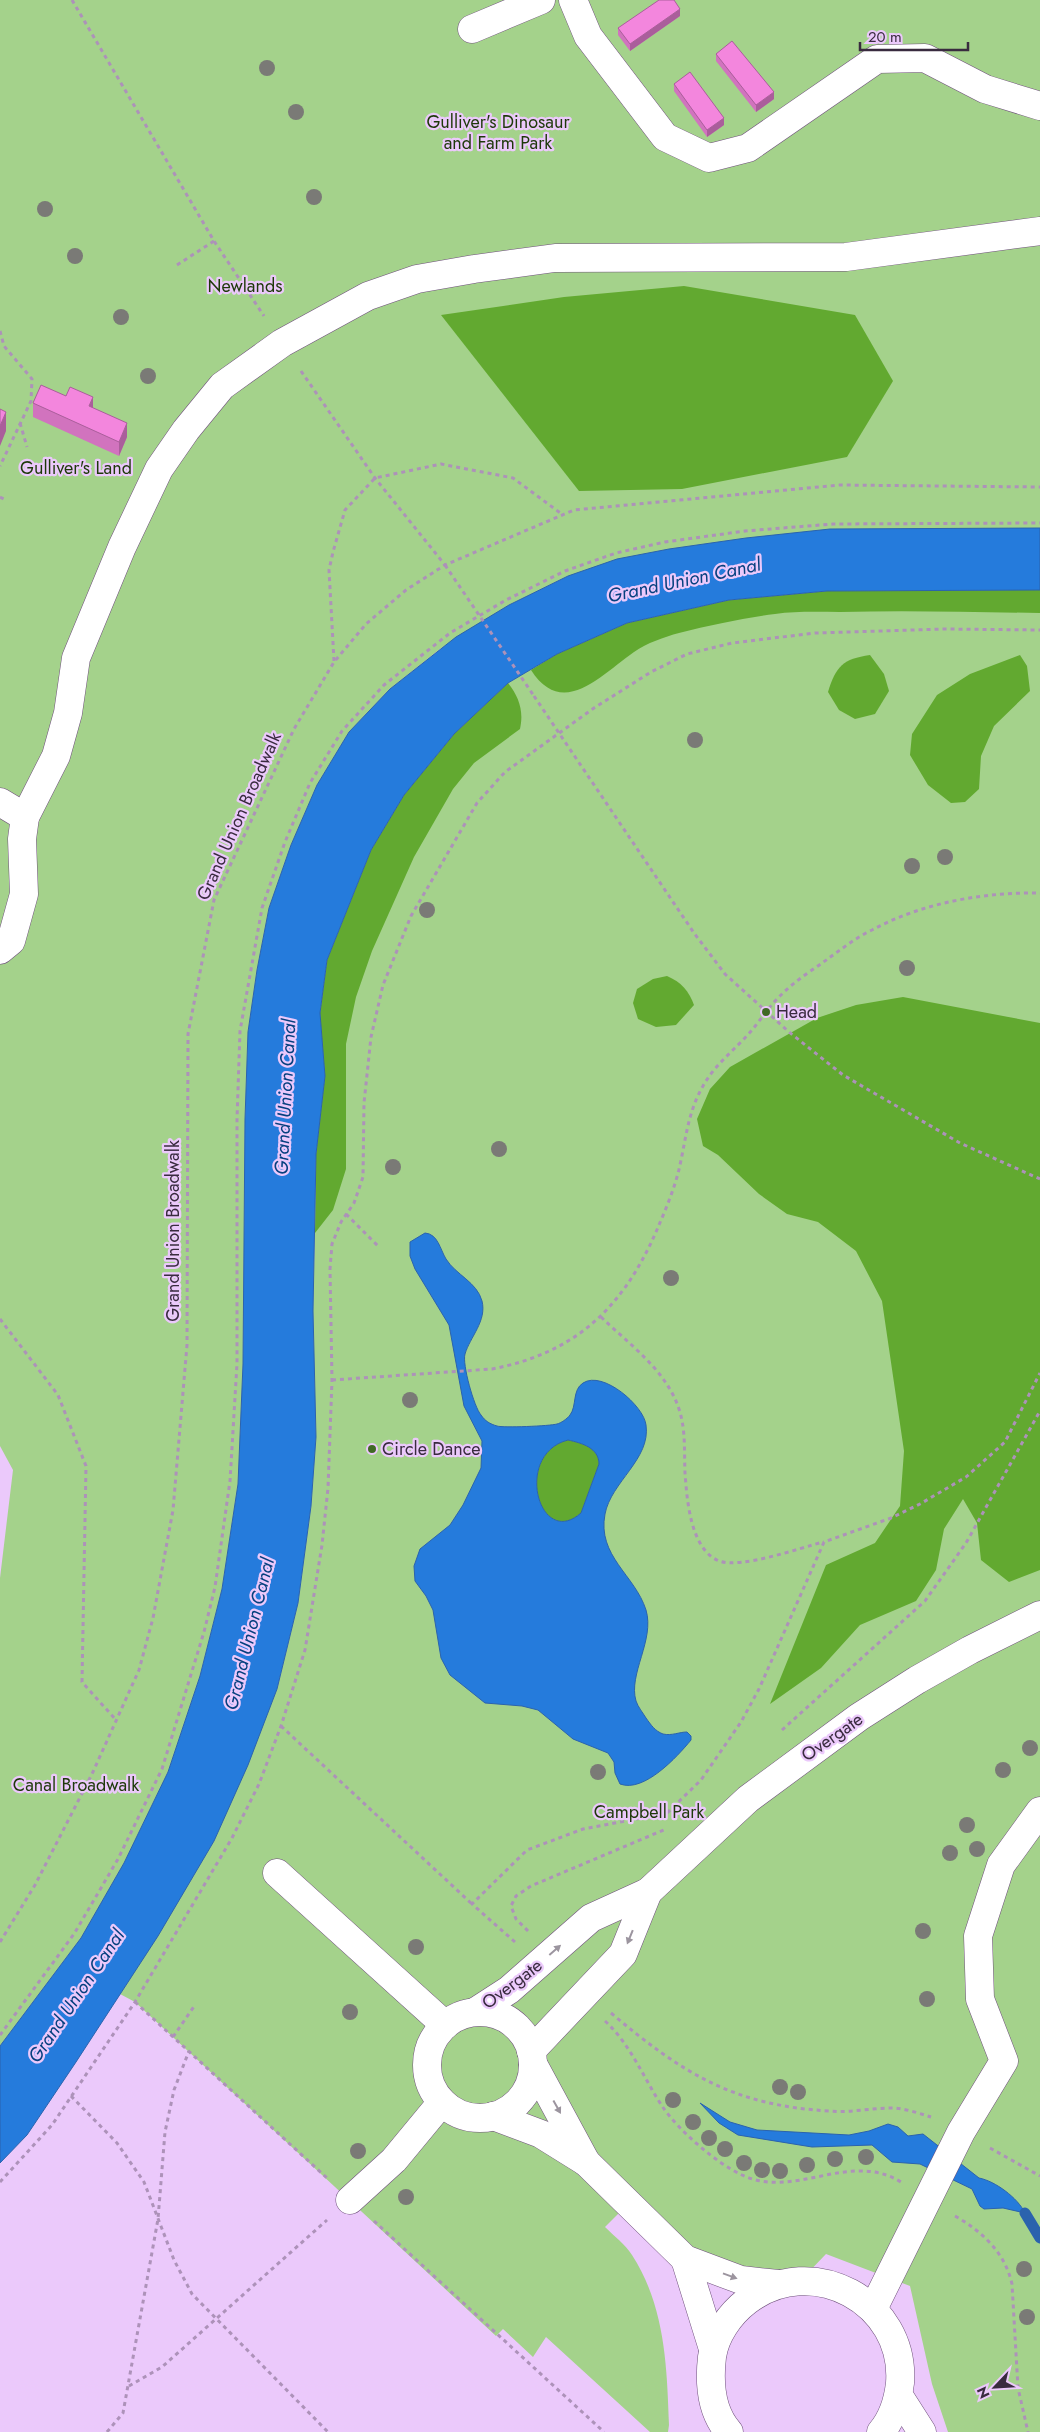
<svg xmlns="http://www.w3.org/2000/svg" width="1040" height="2432" font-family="Jost,sans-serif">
  <rect width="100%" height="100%" fill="#ebc9fb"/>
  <g fill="#a4d28b">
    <path d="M0 0H1040V528L964 530 568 576 509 605 440 649 390 689 349 732 317 785 291 845 269 908 257 970 248 1032 245 1119 243 1364 238 1484 222 1589 200 1676 168 1772 124 1863 81 1938 0 2046V1578L13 1470 0 1446Z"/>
    <path d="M1040 590V2432H948L932 2384 910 2286 826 2254 801 2280 685 2259 629 2203 605 2227C614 2236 625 2244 632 2255 665 2306 667 2366 669 2425L668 2432H650L546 2337 533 2357 503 2329 496 2336 135 2002 120 1994 214 1841 277 1689 298 1603 311 1506 316 1437 313 1311 320 1013 508 683 557 654 827 591Z"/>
  </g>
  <g fill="#62a930">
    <path d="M684 286 855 315 893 381 847 457 682 489 579 491 441 315 564 297Z"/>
    <path d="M1040 590V613C973 612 906 610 840 612 819 612 796 611 775 614 743 618 711 625 679 633 664 637 647 643 634 652 602 674 563 720 531 670L557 654 627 623 729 600 827 591Z"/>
    <path d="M870 655 884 674 889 691 875 714 855 719 839 710 828 692C836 666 843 659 870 655Z"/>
    <path d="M1020 655 1027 666 1030 691 994 726 981 756 979 789 965 802 951 803 928 785 910 755 912 734 937 695 970 674Z"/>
    <path d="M508 683C519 697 524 711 520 729L474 763 453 789 414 857 372 951 356 997 346 1044V1169L333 1210 315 1233 316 1154 325 1076 320 1013 327 960 371 850 404 795 454 734Z"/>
    <path d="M667 976C681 982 689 991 694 1005L676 1025 656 1027 638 1019 633 1003 637 989 653 979Z"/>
    <path d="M903 997 1040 1023V1570L1009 1582 981 1560 977 1523 963 1499 944 1529 936 1570 916 1601 860 1625 821 1668 770 1704 826 1565 875 1543 900 1506 904 1451 882 1301 856 1251 818 1222 787 1214 759 1194 718 1155 703 1146 697 1119 710 1089 730 1067 817 1018 856 1005Z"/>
    <path d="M568 1440C582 1443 599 1448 599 1464L581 1513C539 1550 513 1454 568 1440Z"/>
  </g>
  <g fill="#257bdc" stroke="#2b63ad" fill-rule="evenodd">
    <path d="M1040 528V590L827 591 729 600 627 623 557 654 508 683 454 734 404 795 371 850 327 960 320 1013 325 1076 316 1154 313 1311 316 1437 311 1506 298 1603 277 1689 248 1765 214 1841 158 1936 76 2062 27 2135 0 2163V2046L81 1938 124 1863 168 1772 200 1676 222 1589 238 1484 243 1364 245 1119 248 1032 257 970 269 908 291 845 317 785 349 732 390 689 456 637 509 605 568 576 617 559 669 549 746 538 830 529Z"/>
    <path d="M425 1233C438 1234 440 1249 446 1259 456 1275 477 1282 482 1301 487 1321 470 1337 465 1354 462 1364 474 1407 481 1415 485 1421 490 1424 497 1426 503 1428 550 1426 557 1424 561 1423 567 1419 570 1415 577 1406 572 1390 583 1383 603 1370 644 1406 646 1425 651 1459 611 1482 605 1514 597 1556 635 1575 646 1610 655 1640 628 1674 636 1701 638 1707 643 1713 646 1718 651 1725 655 1731 663 1734 672 1736 679 1732 687 1732L691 1736V1740C677 1757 644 1793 620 1784L615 1773 614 1762 608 1753 573 1739 538 1710 522 1706 485 1703 450 1675 441 1658 433 1610 426 1596 415 1581 414 1566 420 1549 450 1525 463 1505 481 1468 482 1441 464 1406 449 1325 415 1269 410 1256V1242ZM568 1440C582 1443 599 1448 599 1464L581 1513C539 1550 513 1454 568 1440Z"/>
    <path d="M700 2103 730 2122 757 2130 849 2135 869 2131 888 2124 898 2127 908 2136 923 2134 979 2178C995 2181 1018 2198 1025 2213L1003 2208 984 2209 980 2206 972 2189 920 2164 892 2162 872 2145 812 2147 738 2135 719 2123Z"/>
  </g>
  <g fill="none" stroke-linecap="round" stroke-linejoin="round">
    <path stroke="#2b63ad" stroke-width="11" d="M1025 2213 1040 2238"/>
    <g stroke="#6f517c" stroke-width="29">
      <g id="minor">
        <path d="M573 0 588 36 665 137 709 158 748 148 877 59 925 58 985 89 1040 106"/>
        <path d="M472 29 541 0"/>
        <path d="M0 802 25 817"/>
        <path d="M0 950 11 941 24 894 22 839 25 817 56 756 68 713 76 658 122 547 159 469 186 430 222 386 282 343 368 296 417 279 474 269 555 258 846 257 1040 231"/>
        <path d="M277 1873 445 2025"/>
        <path d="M475 2012 509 1990 591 1918 648 1892 748 1799 859 1717 917 1680 970 1650 1040 1615"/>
        <circle cx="480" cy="2065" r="53"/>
        <path d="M531 2051 623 1954 648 1892"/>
        <path d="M533 2064 586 2162"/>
        <path d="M493 2116 541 2134 586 2162 685 2259 741 2280 778 2284"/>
        <path d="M350 2200 394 2160 442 2102"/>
        <path d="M685 2259 713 2349"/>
        <path d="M873 2309 961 2132 1004 2061 980 1999 978 1936 1001 1865 1040 1811"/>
        <path d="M899 2396 922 2432"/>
        <path d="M729 2432C711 2412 709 2383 712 2357 715 2335 730 2314 747 2301 812 2251 906 2302 900 2383 898 2401 892 2419 881 2432"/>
      </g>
    </g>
    <g stroke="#ad92b9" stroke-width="3" stroke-dasharray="4 4" stroke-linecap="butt">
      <path d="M72 0 214 241 264 316"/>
      <path d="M177 265 214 241"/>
      <path d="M0 331 4 346 32 379 31 401 0 466"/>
      <path d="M301 371 375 478 445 565"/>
      <path d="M20 423 27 447"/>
      <path d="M0 497 4 499"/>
      <path d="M334 661 329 570 333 552 345 510 375 478 441 464 513 478 563 515"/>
      <path d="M534 696 694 933 725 974 789 1032 843 1075 960 1143 1040 1179"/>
      <path d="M346 1214 379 1247"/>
      <path d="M601 1317C630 1345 666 1370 679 1409 686 1430 684 1452 685 1473 687 1499 690 1549 719 1561 741 1569 800 1548 823 1542"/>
      <path d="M0 1319 58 1395 86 1466 82 1682 116 1720"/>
      <path d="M332 1380 492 1369C575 1353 622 1309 656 1232 665 1211 675 1188 680 1165 686 1138 688 1112 703 1086 715 1064 736 1049 752 1030 762 1018 771 1004 782 994 796 980 814 969 829 958 843 948 857 937 872 930 922 903 983 892 1040 893"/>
      <path d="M281 1726 472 1904"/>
      <path d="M782 1730 925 1601 966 1543 1040 1411"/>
      <path d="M528 1931 516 1919 511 1906 516 1896 531 1886 666 1829"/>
      <path d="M0 1942 35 1885 92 1774 139 1670 153 1618 173 1510 187 1345 188 1034 214 900 294 729 334 662 366 624 406 590 445 565 574 510 840 485 1040 487"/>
      <path d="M515 1942 472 1904 527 1850 583 1829 667 1813 701 1780 741 1722 759 1689 824 1542 891 1518 920 1504 966 1477 1005 1442 1040 1373"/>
      <path d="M135 2002 327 2178"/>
      <path d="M611 2013C682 2073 734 2106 830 2111 850 2113 871 2108 891 2108 904 2108 918 2113 931 2117"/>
      <path d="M605 2021C631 2045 643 2077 662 2106 678 2130 716 2163 742 2175 795 2200 849 2150 901 2182"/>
      <path d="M0 2035 74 1934 118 1859 162 1769 204 1632 215 1587 230 1481 237 1364V1119L240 1031 262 908 285 842 310 783 342 731 384 685 450 633 506 600 565 571 616 553 665 542 745 531 833 524 1040 523"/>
      <path d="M173 2037 195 2005"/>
      <path d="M71 2096 117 2143 144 2182 174 2260 192 2294 328 2432"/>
      <path d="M990 2148 1040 2176"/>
      <path d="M0 2182 52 2125 135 2002 232 1838 259 1784 281 1726 305 1650 322 1545 328 1488 332 1380 330 1269 332 1244 341 1222 354 1203 363 1177 364 1103 371 1037 383 985 411 916 477 803 505 772 594 708 651 672 687 654 732 643 815 633 943 629 1040 630"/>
      <path d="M955 2216C983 2232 1005 2253 1012 2284L1018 2388 1028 2432"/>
      <path d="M374 2221 604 2432"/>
      <path d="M129 2386 162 2367 327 2220"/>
      <path d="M107 2432 123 2413 158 2219 165 2132 174 2090 189 2051"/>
    </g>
    <use href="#minor" stroke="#fff" stroke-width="28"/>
    <path stroke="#ad92b9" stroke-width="3" stroke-dasharray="4 4" stroke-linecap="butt" d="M445 565 534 696"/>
  </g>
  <g fill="#7a7a76">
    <circle cx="267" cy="68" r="8"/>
    <circle cx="296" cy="112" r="8"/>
    <circle cx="314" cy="197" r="8"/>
    <circle cx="45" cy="209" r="8"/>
    <circle cx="75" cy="256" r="8"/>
    <circle cx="121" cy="317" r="8"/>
    <circle cx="148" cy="376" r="8"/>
    <circle cx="695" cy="740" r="8"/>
    <circle cx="945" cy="857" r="8"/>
    <circle cx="912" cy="866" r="8"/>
    <circle cx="427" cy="910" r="8"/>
    <circle cx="907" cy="968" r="8"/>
    <circle cx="499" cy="1149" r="8"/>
    <circle cx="393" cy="1167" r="8"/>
    <circle cx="671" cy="1278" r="8"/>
    <circle cx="410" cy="1400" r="8"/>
    <circle cx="1030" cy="1748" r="8"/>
    <circle cx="1003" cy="1770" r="8"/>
    <circle cx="598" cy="1772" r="8"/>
    <circle cx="967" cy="1825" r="8"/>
    <circle cx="977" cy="1849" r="8"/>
    <circle cx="950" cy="1853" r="8"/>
    <circle cx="923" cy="1931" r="8"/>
    <circle cx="416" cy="1947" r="8"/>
    <circle cx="927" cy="1999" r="8"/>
    <circle cx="350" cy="2012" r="8"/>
    <circle cx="780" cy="2087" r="8"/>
    <circle cx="798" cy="2092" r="8"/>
    <circle cx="673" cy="2100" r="8"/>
    <circle cx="693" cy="2122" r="8"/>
    <circle cx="709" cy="2138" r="8"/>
    <circle cx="725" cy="2149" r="8"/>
    <circle cx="358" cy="2151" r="8"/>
    <circle cx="866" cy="2157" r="8"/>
    <circle cx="835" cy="2159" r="8"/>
    <circle cx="744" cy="2163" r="8"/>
    <circle cx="807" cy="2165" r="8"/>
    <circle cx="762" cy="2170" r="8"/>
    <circle cx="780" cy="2171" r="8"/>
    <circle cx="406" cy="2197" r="8"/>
    <circle cx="1024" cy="2269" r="8"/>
    <circle cx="1027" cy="2317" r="8"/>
  </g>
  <g fill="#d173be">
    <path d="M680 16 630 51 618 35V28Z"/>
    <path d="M716 54 774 99 756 112 716 61Z"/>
    <path d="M674 84 724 125 707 137 674 91Z"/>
    <path d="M33 403 93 408 127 437 119 456 33 417Z"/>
  </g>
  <g fill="#aa5e9b">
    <path d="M680 9V16L630 51V44Z"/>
    <path d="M774 92V99L756 112V105Z"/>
    <path d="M724 118V125L707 137V130Z"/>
    <path d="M93 397V411L89 406Z"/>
    <path d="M6 412V431L0 446V426Z"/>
    <path d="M127 423V437L119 456V442Z"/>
  </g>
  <g fill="#f386dd" stroke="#aa5e9b">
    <path d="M659 0H674L680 9 630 44 618 28Z"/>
    <path d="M732 41 774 92 756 105 716 54Z"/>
    <path d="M690 72 724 118 707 130 674 84Z"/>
    <path d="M41 385 66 396 70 387 93 397 89 406 127 423 119 442 33 403Z"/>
    <path d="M0 409 6 412 0 426Z"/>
  </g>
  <defs><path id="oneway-solid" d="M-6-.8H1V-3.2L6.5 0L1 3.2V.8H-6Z" transform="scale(1.25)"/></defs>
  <g fill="#9c959f">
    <use href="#oneway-solid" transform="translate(630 1937) rotate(112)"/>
    <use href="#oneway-solid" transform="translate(555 1950) rotate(-41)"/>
    <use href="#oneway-solid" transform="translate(557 2107) rotate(61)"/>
    <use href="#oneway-solid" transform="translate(730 2276) rotate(20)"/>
  </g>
  <g fill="#406925" stroke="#ebc9fb" stroke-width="2">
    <circle cx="766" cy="1012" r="5"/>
    <circle cx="372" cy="1449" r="5"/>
  </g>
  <g text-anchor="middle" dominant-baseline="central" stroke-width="4.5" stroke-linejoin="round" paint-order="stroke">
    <g font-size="18" fill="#1d3909" stroke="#ebc9fb">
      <text x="498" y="122">Gulliver's Dinosaur<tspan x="498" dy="21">and Farm Park</tspan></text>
      <text x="245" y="286">Newlands</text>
      <text x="76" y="468">Gulliver's Land</text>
      <text x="76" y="1785">Canal Broadwalk</text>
      <text x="649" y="1812">Campbell Park</text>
    </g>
    <g font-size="18" fill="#392b3f" stroke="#ebc9fb">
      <text transform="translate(239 816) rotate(-66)">Grand Union Broadwalk</text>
      <text transform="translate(173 1231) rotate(-90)">Grand Union Broadwalk</text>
      <text transform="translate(832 1737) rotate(-35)">Overgate</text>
      <text transform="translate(512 1984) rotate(-37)">Overgate</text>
    </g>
    <g font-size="18" fill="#392b3f" stroke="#ebc9fb" text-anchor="start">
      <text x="776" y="1012">Head</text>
      <text x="382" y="1449">Circle Dance</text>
    </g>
    <g font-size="19" font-style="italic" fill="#05407f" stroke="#ebc9fb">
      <text transform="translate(684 580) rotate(-12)">Grand Union Canal</text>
      <text transform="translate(285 1097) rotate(-87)">Grand Union Canal</text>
      <text transform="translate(249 1634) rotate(-76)">Grand Union Canal</text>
      <text transform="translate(76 1996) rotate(-56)">Grand Union Canal</text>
    </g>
  </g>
  <g transform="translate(995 2387) rotate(245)" stroke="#ebc9fb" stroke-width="4" paint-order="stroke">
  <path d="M0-4L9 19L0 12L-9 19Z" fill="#392b3f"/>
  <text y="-8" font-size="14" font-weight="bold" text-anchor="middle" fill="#392b3f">N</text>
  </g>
  <path d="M860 42v8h108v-8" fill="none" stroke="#392b3f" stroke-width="2.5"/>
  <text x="868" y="42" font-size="15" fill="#392b3f" stroke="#ebc9fb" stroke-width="4" paint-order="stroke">20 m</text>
</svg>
